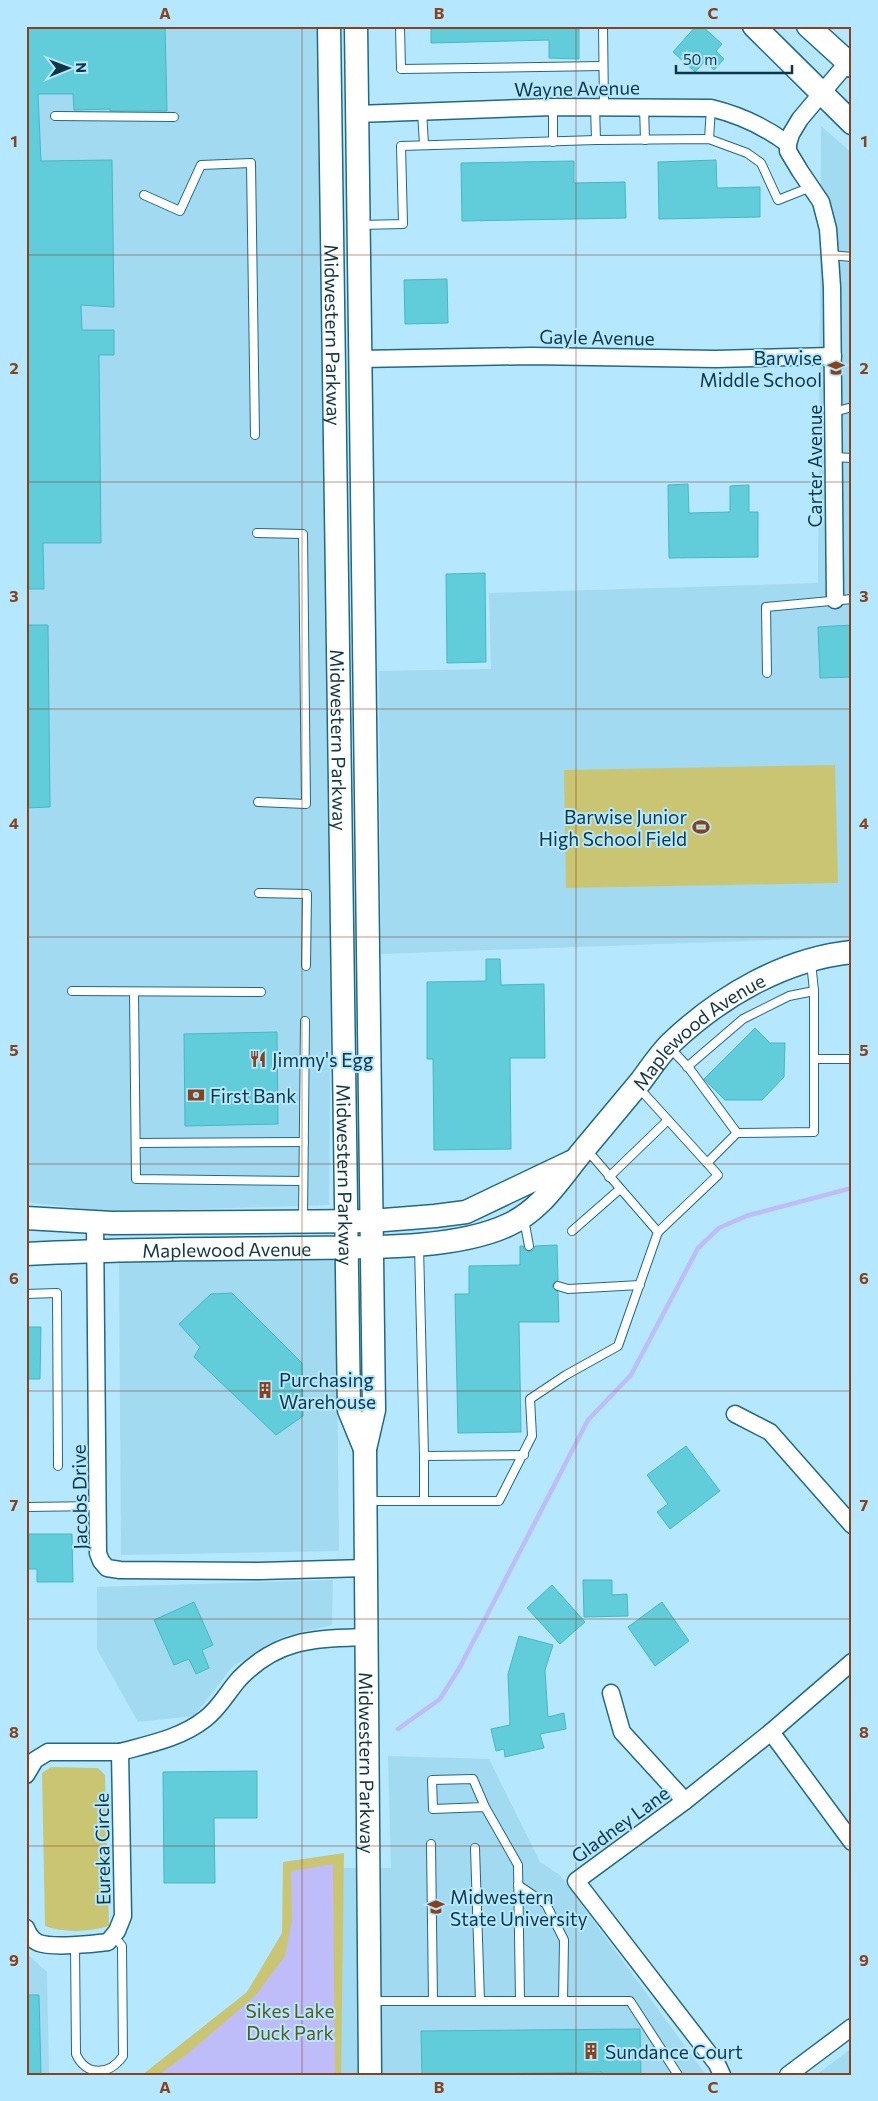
<svg xmlns="http://www.w3.org/2000/svg" width="878" height="2101" font-family="Commissioner,sans-serif">
  <rect width="100%" height="100%" fill="#b5e8fe"/>
  <g fill="#a2daf1">
    <path d="M26 26H321L325 165 331 998 329 1205 112 1212 26 1202Z"/>
    <path d="M821 126 852 153V937L381 954 379 671 491 669 489 593 818 583Z"/>
    <path d="M336 1259 339 1551 121 1555 119 1261Z"/>
    <path d="M333 1580 332 1625 285 1636 233 1666 194 1716 138 1722 97 1649V1587Z"/>
    <path d="M388 1756 489 1759 540 1862 560 1875 706 2075H156L255 1996 281 1953 294 1868H391Z"/>
    <path d="M26 1953 47 1972 49 2075H26Z"/>
    <path d="M852 2048V2075H816Z"/>
  </g>
  <g fill="#c9c573">
    <path d="M835 765 838 883 566 888 564 770Z"/>
    <path d="M51 1767 98 1768 105 1775 109 1926C90 1932 64 1933 45 1926L42 1773Z"/>
    <path d="M344 1853 341 2075H142L247 1992 282 1933 283 1862Z"/>
  </g>
  <path fill="#bebcf9" d="M333 1864 335 2075H158L185 2056 255 1996 285 1956 292 1920 291 1871Z"/>
  <g fill="none" stroke-linecap="round" stroke-linejoin="round">
    <path stroke="#bebcf9" stroke-width="4.5" d="M398 1729 440 1699 460 1667 588 1420 631 1375 698 1248 719 1228 746 1216 852 1188"/>
  </g>
  <g fill="#61cdda" stroke="#47b6c3">
    <path d="M26 26H165L167 111H110V109L74 110 73 94H38L41 161 112 160 114 307 81 305 82 330H114V355H99L101 543H43L44 589H26Z"/>
    <path d="M431 26H579V59L549 58V40L431 43Z"/>
    <path d="M696 26H702L722 44 716 51 724 59 714 70 705 61 695 72 673 52Z"/>
    <path d="M716 160 717 188 760 187V217L659 219 658 162Z"/>
    <path d="M574 161V183L625 182 626 218 462 221 461 163Z"/>
    <path d="M447 279 448 323 405 324 404 280Z"/>
    <path d="M688 484 689 513 730 512V486L749 485V512H758V557L669 558 668 485Z"/>
    <path d="M485 573 486 662 447 663 446 574Z"/>
    <path d="M26 625H48L50 807 26 808Z"/>
    <path d="M852 625V677L820 678 818 627Z"/>
    <path d="M486 959H500L501 985 544 984 545 1058H510L511 1149 434 1150 433 1059H427V982L486 981Z"/>
    <path d="M755 1028 770 1043H785L784 1077 762 1100H725L704 1079Z"/>
    <path d="M277 1032 278 1124 185 1126 184 1034Z"/>
    <path d="M557 1245 558 1280 554 1282 552 1287 558 1292 559 1322H519L521 1432 458 1433 455 1294H469V1266L520 1265V1246H523L525 1250 530 1252 533 1250 535 1246Z"/>
    <path d="M232 1293 302 1363 303 1416 276 1435 194 1357 200 1347 179 1324 211 1294Z"/>
    <path d="M26 1327H41L40 1379H26Z"/>
    <path d="M686 1446 720 1491 670 1529 657 1512 668 1504 647 1475Z"/>
    <path d="M26 1534H72L73 1582H37V1569H26Z"/>
    <path d="M583 1580H612V1595L627 1594 628 1616 584 1617Z"/>
    <path d="M552 1585 585 1622 560 1644 527 1608Z"/>
    <path d="M194 1602 213 1645 202 1650 209 1668 196 1674 189 1659 174 1665 154 1620Z"/>
    <path d="M662 1602 689 1641 655 1666 628 1627Z"/>
    <path d="M519 1636 553 1645 545 1670 548 1717 564 1713 566 1729 540 1734 544 1748 505 1757 504 1749 496 1751 491 1729 510 1725 508 1674Z"/>
    <path d="M257 1771V1818H214L215 1883H164L163 1772Z"/>
    <path d="M26 1995H39L41 2075H26Z"/>
    <path d="M640 2029 641 2075H602V2072L422 2075 421 2031Z"/>
  </g>
  <g fill="none" stroke-linecap="round" stroke-linejoin="round">
    <g stroke="#216983" stroke-width="10">
      <g id="lane">
        <path d="M400 26 401 69 603 66"/>
        <path d="M603 26 604 107"/>
        <path d="M553 107V142"/>
        <path d="M595 107 596 140"/>
        <path d="M644 107 645 140"/>
        <path d="M422 112 424 144"/>
        <path d="M55 116 174 117"/>
        <path d="M709 139 711 108"/>
        <path d="M144 195 180 211 201 165 251 163 255 435"/>
        <path d="M360 225 403 224 401 146 596 140 709 139 747 153 761 163 778 200 811 187"/>
        <path d="M830 255 852 257"/>
        <path d="M834 412 852 407"/>
        <path d="M834 457 852 458"/>
        <path d="M257 533 303 534 306 804 258 802"/>
        <path d="M767 673 766 607 852 599"/>
        <path d="M259 893 307 894 306 966"/>
        <path d="M72 991 261 992"/>
        <path d="M134 992 136 1179 303 1181"/>
        <path d="M670 1048 689 1068 737 1133"/>
        <path d="M814 1059H852"/>
        <path d="M687 1067 743 1019 789 996 814 991"/>
        <path d="M638 1087 718 1175 658 1232"/>
        <path d="M136 1143 304 1142"/>
        <path d="M707 1163 737 1133 814 1132V991L811 962"/>
        <path d="M609 1177 668 1120"/>
        <path d="M303 1219 305 1021"/>
        <path d="M524 1219 529 1246"/>
        <path d="M572 1231 620 1189"/>
        <path d="M419 1246 424 1456"/>
        <path d="M558 1286 568 1289 640 1285"/>
        <path d="M26 1294 57 1293 58 1466"/>
        <path d="M368 1501H499L532 1436 530 1399 566 1375 618 1346 658 1232 587 1150"/>
        <path d="M424 1501V1456L524 1455"/>
        <path d="M26 1507 98 1506"/>
        <path d="M485 1807 473 1779 432 1780 433 1809 485 1807 518 1865 520 2001"/>
        <path d="M431 1844 433 2001"/>
        <path d="M475 1848 480 2001"/>
        <path d="M518 1885 546 1904 564 1940 563 2001"/>
        <path d="M75 1945 76 2054C86 2077 110 2075 123 2056L122 1946 114 1936"/>
        <path d="M372 2001H630L678 2075"/>
      </g>
    </g>
    <g stroke="#216983" stroke-width="19">
      <g id="street">
        <path d="M357 114 553 107 711 108C740 115 764 126 788 144"/>
        <path d="M360 359 531 356 716 359 833 356"/>
        <path d="M835 600 832 287 828 229 821 202 800 171 788 151V144L791 134 800 119 848 62"/>
        <path d="M95 1222 98 1553 101 1561 107 1568 120 1570 259 1571 366 1568"/>
        <path d="M735 1414 770 1432 852 1525"/>
        <path d="M611 1693 622 1732 685 1801"/>
        <path d="M771 1732 852 1842"/>
        <path d="M120 1752C150 1744 181 1738 205 1719 220 1708 228 1691 240 1678 279 1638 315 1639 367 1637"/>
        <path d="M26 1775 35 1760 48 1752H120L123 1916 117 1931 108 1942C93 1944 52 1948 39 1943 33 1941 28 1934 26 1928"/>
        <path d="M722 2075 717 2064 576 1881 685 1801 771 1732 852 1662"/>
        <path d="M788 2075 852 2027"/>
      </g>
    </g>
    <g stroke="#216983" stroke-width="25">
      <g id="secondary">
        <path id="s1" d="M329 26 349 1410 365 1449"/>
        <path id="s2" d="M356 26 374 1410 365 1449 370 2075"/>
        <path d="M754 26 852 123"/>
        <path d="M808 26 852 66"/>
        <path d="M26 1218 112 1223 371 1221 435 1216 466 1212 571 1162"/>
        <path id="s3" d="M26 1254C116 1249 205 1249 294 1248 356 1247 453 1251 508 1225 541 1210 559 1180 581 1153 601 1129 621 1105 641 1081 650 1069 659 1055 670 1044 719 997 784 959 852 952"/>
      </g>
    </g>
    <use href="#lane" stroke="#fff" stroke-width="8"/>
    <use href="#street" stroke="#fff" stroke-width="16"/>
    <use href="#secondary" stroke="#fff" stroke-width="22"/>
  </g>
  <path fill="none" stroke="#88421d" stroke-width="1" stroke-opacity="0.55" d="M302 26V2075M576 26V2075M26 255H852M26 482H852M26 709H852M26 937H852M26 1164H852M26 1391H852M26 1619H852M26 1846H852"/>
  <defs>
    <g id="school-bare" transform="scale(1.35)"><path d="M0-5L7-2L0 1L-7-2ZM-4 1L0 2.5L4 1V4Q0 6-4 4Z" fill="#88421d" stroke="#b5e8fe" stroke-width="2.5" paint-order="stroke"/></g>
    <g id="stadium-bare" transform="scale(1.35)"><path d="M0-5a6.5 5 0 1 0 0 10a6.5 5 0 1 0 0-10ZM-3.5-1.8h7v3.6h-7Z" fill="#88421d" stroke="#b5e8fe" stroke-width="2.5" paint-order="stroke"/></g>
    <g id="restaurant-bare" transform="scale(1.35)"><path d="M-5-6h1v4h1v-4h1v4h1v-4h1v5L-1.5 .5V6h-2V.5L-5-1ZM5-6V6H3V1.5H1.5Q1.5-4 5-6Z" fill="#88421d" stroke="#b5e8fe" stroke-width="2.5" paint-order="stroke"/></g>
    <g id="bank-bare" transform="scale(1.35)"><path d="M-6-4H6V4H-6ZM0-2.3a2.3 2.3 0 1 0 0 4.6a2.3 2.3 0 1 0 0-4.6Z" fill="#88421d" stroke="#b5e8fe" stroke-width="2.5" paint-order="stroke"/></g>
    <g id="building-bare" transform="scale(1.35)"><path d="M-4-6H4V6H1V3H-1V6H-4ZM-2.5-4.3h1.7v1.8h-1.7ZM.8-4.3h1.7v1.8H.8ZM-2.5-1h1.7V.8h-1.7ZM.8-1h1.7V.8H.8Z" fill="#88421d" stroke="#b5e8fe" stroke-width="2.5" paint-order="stroke"/></g>
    <g id="university-bare" transform="scale(1.35)"><path d="M0-5L7-2L0 1L-7-2ZM-4 1L0 2.5L4 1V4Q0 6-4 4Z" fill="#88421d" stroke="#b5e8fe" stroke-width="2.5" paint-order="stroke"/></g>
  </defs>
  <g fill-rule="evenodd">
    <use href="#school-bare" x="836" y="368"/>
    <use href="#stadium-bare" x="701" y="827"/>
    <use href="#restaurant-bare" x="258" y="1059"/>
    <use href="#bank-bare" x="196" y="1095"/>
    <use href="#building-bare" x="265" y="1390"/>
    <use href="#university-bare" x="436" y="1907"/>
    <use href="#building-bare" x="591" y="2051"/>
  </g>
  <g text-anchor="middle" dominant-baseline="central" stroke-width="4" stroke-linejoin="round" paint-order="stroke">
    <g font-size="19" fill="#0e3644" stroke="#b5e8fe">
      <text transform="translate(577 88) rotate(-1)">Wayne Avenue</text>
      <text stroke="none"><textPath href="#s1" startOffset="309">Midwestern Parkway</textPath></text>
      <text transform="translate(597 337) rotate(1)">Gayle Avenue</text>
      <text transform="translate(814 466) rotate(-90)">Carter Avenue</text>
      <text stroke="none"><textPath href="#s1" startOffset="714">Midwestern Parkway</textPath></text>
      <text stroke="none"><textPath href="#s3" startOffset="759">Maplewood Avenue</textPath></text>
      <text stroke="none"><textPath href="#s1" startOffset="1149">Midwestern Parkway</textPath></text>
      <text stroke="none"><textPath href="#s3" startOffset="201">Maplewood Avenue</textPath></text>
      <text transform="translate(79 1497) rotate(-91)">Jacobs Drive</text>
      <text stroke="none"><textPath href="#s2" startOffset="1738">Midwestern Parkway</textPath></text>
      <text transform="translate(620 1824) rotate(-36)">Gladney Lane</text>
      <text transform="translate(102 1849) rotate(-91)">Eureka Circle</text>
    </g>
    <g font-size="19" fill="#0e3644" stroke="#b5e8fe" text-anchor="start">
      <text x="822" y="357" text-anchor="end">Barwise<tspan x="822" dy="22">Middle School</tspan></text>
      <text x="687" y="816" text-anchor="end">Barwise Junior<tspan x="687" dy="22">High School Field</tspan></text>
      <text x="272" y="1059">Jimmy's Egg</text>
      <text x="210" y="1095">First Bank</text>
      <text x="279" y="1379">Purchasing<tspan x="279" dy="22">Warehouse</tspan></text>
      <text x="450" y="1896">Midwestern<tspan x="450" dy="22">State University</tspan></text>
      <text x="605" y="2051">Sundance Court</text>
    </g>
    <g font-size="19" fill="#5b5718" stroke="#b5e8fe">
      <text x="290" y="2010">Sikes Lake<tspan x="290" dy="22">Duck Park</tspan></text>
    </g>
  </g>
  <rect width="878" height="2101" fill="none" stroke="#b5e8fe" stroke-width="55"/>
  <g transform="translate(68 68) rotate(89)" stroke="#b5e8fe" stroke-width="4" paint-order="stroke">
  <path d="M0-4L9 19L0 12L-9 19Z" fill="#0e3644"/>
  <text y="-8" font-size="14" font-weight="bold" text-anchor="middle" fill="#0e3644">N</text>
  </g>
  <path d="M676 65v8h116v-8" fill="none" stroke="#0e3644" stroke-width="2.5"/>
  <text x="683" y="65" font-size="15" fill="#0e3644" stroke="#b5e8fe" stroke-width="4" paint-order="stroke">50 m</text>
  <rect x="28" y="28" width="822" height="2046" fill="none" stroke="#88421d" stroke-width="2"/>
  <g font-size="16" text-anchor="middle" font-weight="bold" fill="#88421d">
    <text x="165" y="19">A</text>
    <text x="439" y="19">B</text>
    <text x="713" y="19">C</text>
    <text x="14" y="147">1</text>
    <text x="864" y="147">1</text>
    <text x="14" y="374">2</text>
    <text x="864" y="374">2</text>
    <text x="14" y="602">3</text>
    <text x="864" y="602">3</text>
    <text x="14" y="829">4</text>
    <text x="864" y="829">4</text>
    <text x="14" y="1056">5</text>
    <text x="864" y="1056">5</text>
    <text x="14" y="1284">6</text>
    <text x="864" y="1284">6</text>
    <text x="14" y="1511">7</text>
    <text x="864" y="1511">7</text>
    <text x="14" y="1738">8</text>
    <text x="864" y="1738">8</text>
    <text x="14" y="1966">9</text>
    <text x="864" y="1966">9</text>
    <text x="165" y="2093">A</text>
    <text x="439" y="2093">B</text>
    <text x="713" y="2093">C</text>
  </g>
</svg>
